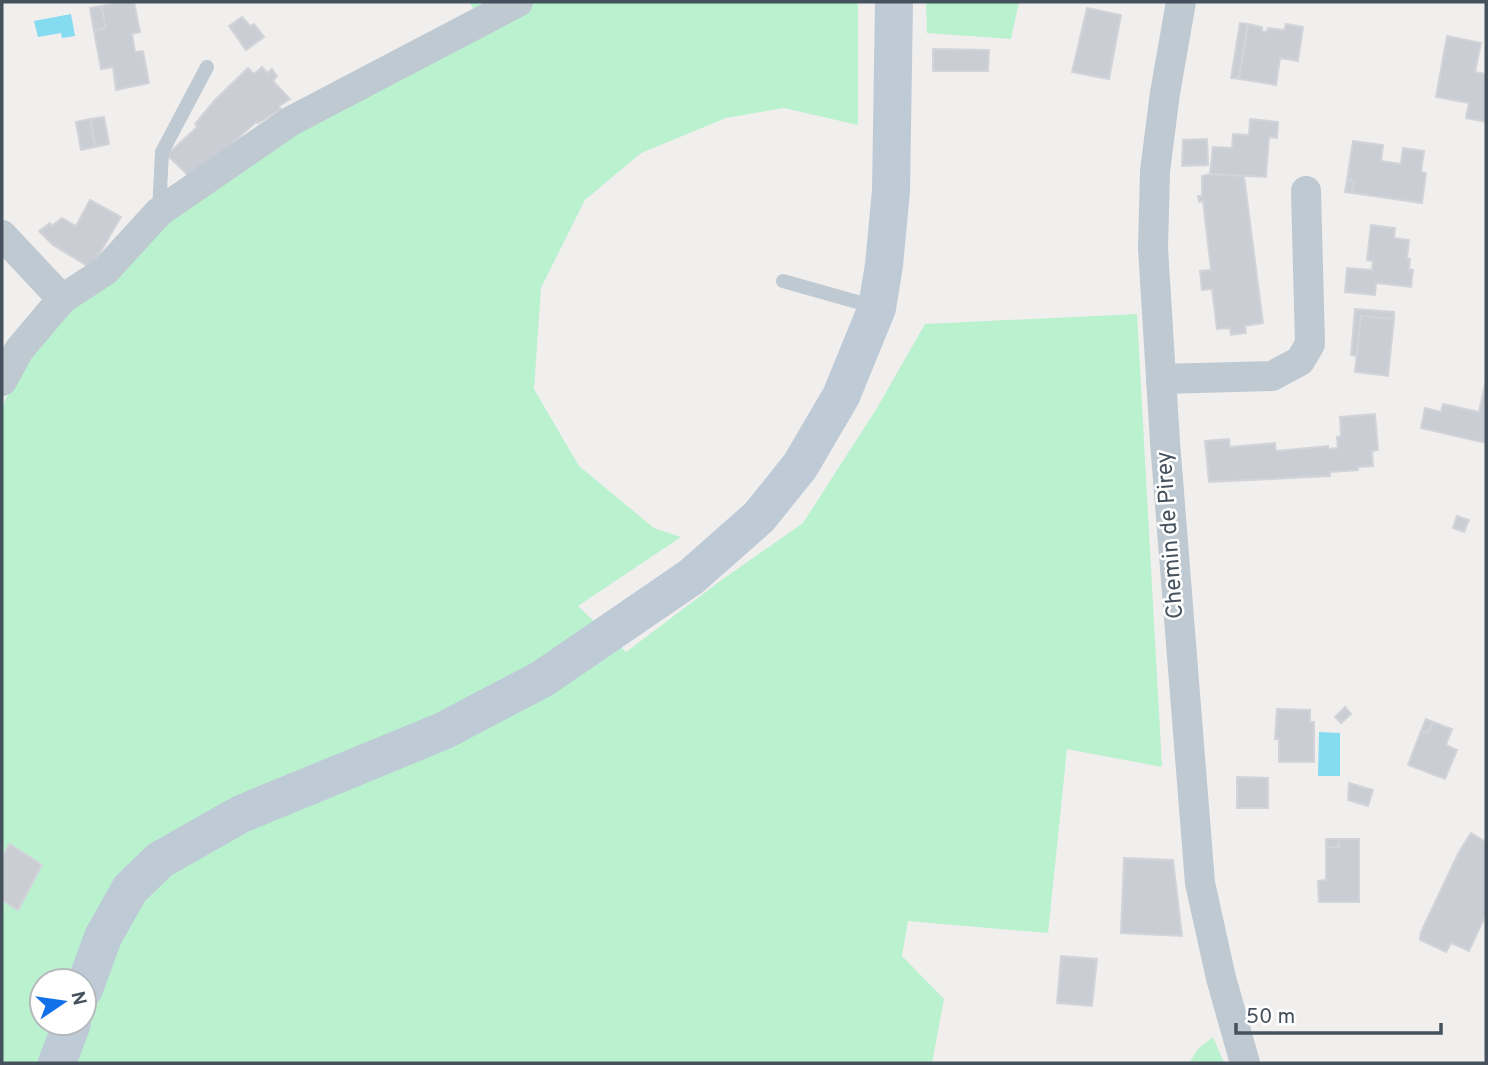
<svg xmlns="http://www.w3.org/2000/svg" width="1488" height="1065" font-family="Overpass,sans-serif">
  <rect width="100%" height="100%" fill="#f1eeee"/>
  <g fill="#baf1cf" fill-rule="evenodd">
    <path d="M469 2H858V125L784 108 726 118 641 153 585 200 541 288 534 389 579 466 654 528 681 537 578 606 626 652 723 579 803 523 877 408 925 324 1137 314 1162 767 1067 749 1048 933 908 921 902 956 944 999 932 1063H2V407L19 371 68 313 104 286 161 227 307 122 485 27ZM42 981H84V1023H42Z"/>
    <path d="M926 2H1019L1011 39 927 33Z"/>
    <path d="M1213 1037 1224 1063H1189L1199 1048Z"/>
  </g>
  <g fill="#85dbf0">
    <path d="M71 14 75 36 62 38 61 33 38 37 34 21Z"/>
    <path d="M1319 732 1340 733V776H1318Z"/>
  </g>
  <g fill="#cacdd3" stroke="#d2d4da" stroke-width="2">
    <path d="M124 2H134L140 32 132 34 135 52 143 51 149 83 116 90 113 67 101 69 94 31 106 28 101 6Z"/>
    <path d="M101 6 106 28 94 31 90 8Z"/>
    <path d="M1087 8 1121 15 1109 79 1072 72Z"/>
    <path d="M242 17 250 26 254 24 264 37 246 50 229 26Z"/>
    <path d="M1240 23 1248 24 1239 79 1231 78Z"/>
    <path d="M1248 24 1262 27V31L1267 32 1268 28 1284 30 1286 24 1303 27 1298 61 1280 58 1276 85 1239 79Z"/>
    <path d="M1447 36 1481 43 1475 72 1486 74V122L1466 118 1469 103 1436 97Z"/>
    <path d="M933 49 989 50 988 71H933Z"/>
    <path d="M262 67 267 73 272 69 277 76 273 81 290 99 279 106 281 109 258 123 256 122 193 180 167 155 197 127 195 124 214 101 248 68 254 74Z"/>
    <path d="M104 117 109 144 95 147 90 119Z"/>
    <path d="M90 119 95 147 81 150 76 122Z"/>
    <path d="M1250 119 1278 122 1277 138 1269 137 1266 177 1210 174 1213 147 1232 148 1233 134 1249 135Z"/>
    <path d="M1207 139 1208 165 1182 166 1183 140Z"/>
    <path d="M1353 141 1383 145 1381 161 1401 164 1403 148 1424 151 1421 172 1426 173 1422 203 1352 193 1354 181 1347 180Z"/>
    <path d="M1210 174 1244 176 1263 323 1245 326 1246 333 1231 335 1230 328 1217 329 1212 289 1202 290 1200 271 1211 270 1203 201 1199 202 1198 196H1202V176Z"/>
    <path d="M1347 180 1354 181 1352 193 1345 192Z"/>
    <path d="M90 200 121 217 91 268 53 245 39 231 50 223 52 226 62 218 76 226Z"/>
    <path d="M1371 225 1395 228 1394 238 1409 240 1407 258 1410 259 1409 269 1413 270 1411 287 1376 283 1375 295 1345 292 1347 268 1372 270 1373 261 1367 260Z"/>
    <path d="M1355 309 1394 312V319L1361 316 1357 356 1351 355Z"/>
    <path d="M1361 316 1394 319 1388 376 1355 372Z"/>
    <path d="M1486 380V443L1421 428 1425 408 1441 412 1443 404 1479 412Z"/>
    <path d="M1375 414 1378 450 1372 451 1373 466 1358 467V470L1330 472V476L1209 482 1205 441 1229 439 1230 447 1275 443 1276 451 1328 446V449L1338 448 1337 437 1341 436 1340 417Z"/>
    <path d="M1457 516 1469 520 1464 532 1453 528Z"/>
    <path d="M1345 707 1351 714 1341 723 1335 717Z"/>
    <path d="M1277 709 1310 710V722H1314V762H1279V739H1275Z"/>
    <path d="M1426 719 1433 722 1428 733 1421 731Z"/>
    <path d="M1433 722 1452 729 1446 745 1457 750 1445 779 1408 765 1421 731 1428 733Z"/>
    <path d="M1237 777 1268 778V808H1237Z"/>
    <path d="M1349 783 1373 790 1368 806 1348 800Z"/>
    <path d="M1471 833 1486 842V914L1469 951 1451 943 1446 952 1420 940 1421 932 1459 852Z"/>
    <rect x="1326" y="839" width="13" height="8"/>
    <path d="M1339 839H1359V902H1319L1318 881 1326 880V847H1339Z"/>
    <path d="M10 844 42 865 18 910 2 900V857Z"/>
    <path d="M1124 858 1173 860 1182 936 1121 933Z"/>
    <path d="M1061 956 1097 959 1092 1006 1057 1003Z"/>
  </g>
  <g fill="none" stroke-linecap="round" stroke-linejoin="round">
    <g stroke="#bec9d1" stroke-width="14">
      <path d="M159 212 162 152 207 67"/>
      <path d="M783 281 875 307"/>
    </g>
    <g stroke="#bec9d1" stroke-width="30">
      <path d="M1181 2 1165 93 1155 171 1153 248 1165 442 1200 883 1221 978 1245 1063"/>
      <path d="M2 235 62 299"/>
      <path d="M1161 379 1272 376 1300 361 1310 344 1306 191"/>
      <path d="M2 381 19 350 62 299 105 271 159 212 291 121 518 2"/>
    </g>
    <g stroke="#becad6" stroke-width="38">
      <path d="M84 989 103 937 130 889 160 860 241 814 443 731 542 679 691 577 759 517 800 466 841 396 877 308 884 265 891 191 894 2"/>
      <path d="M57 1063 72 1023"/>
    </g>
  </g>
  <g text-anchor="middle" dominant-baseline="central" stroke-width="5" stroke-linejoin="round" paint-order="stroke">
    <g font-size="23" fill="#45525d" stroke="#fff">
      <text transform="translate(1171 535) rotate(-94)">Chemin de Pirey</text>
    </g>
  </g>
  <rect width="1488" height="1065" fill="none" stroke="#45525d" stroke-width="7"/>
  <g transform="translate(63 1002) rotate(77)"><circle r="33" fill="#ffffff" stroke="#b5babe" stroke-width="2"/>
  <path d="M0-5L12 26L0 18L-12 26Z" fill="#1071e9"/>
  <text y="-10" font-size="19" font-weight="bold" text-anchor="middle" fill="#45525d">N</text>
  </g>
  <path d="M1236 1023v10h205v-10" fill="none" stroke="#45525d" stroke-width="3.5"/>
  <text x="1246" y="1023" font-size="21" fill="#45525d" stroke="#ffffff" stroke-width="5" paint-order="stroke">50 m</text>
</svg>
